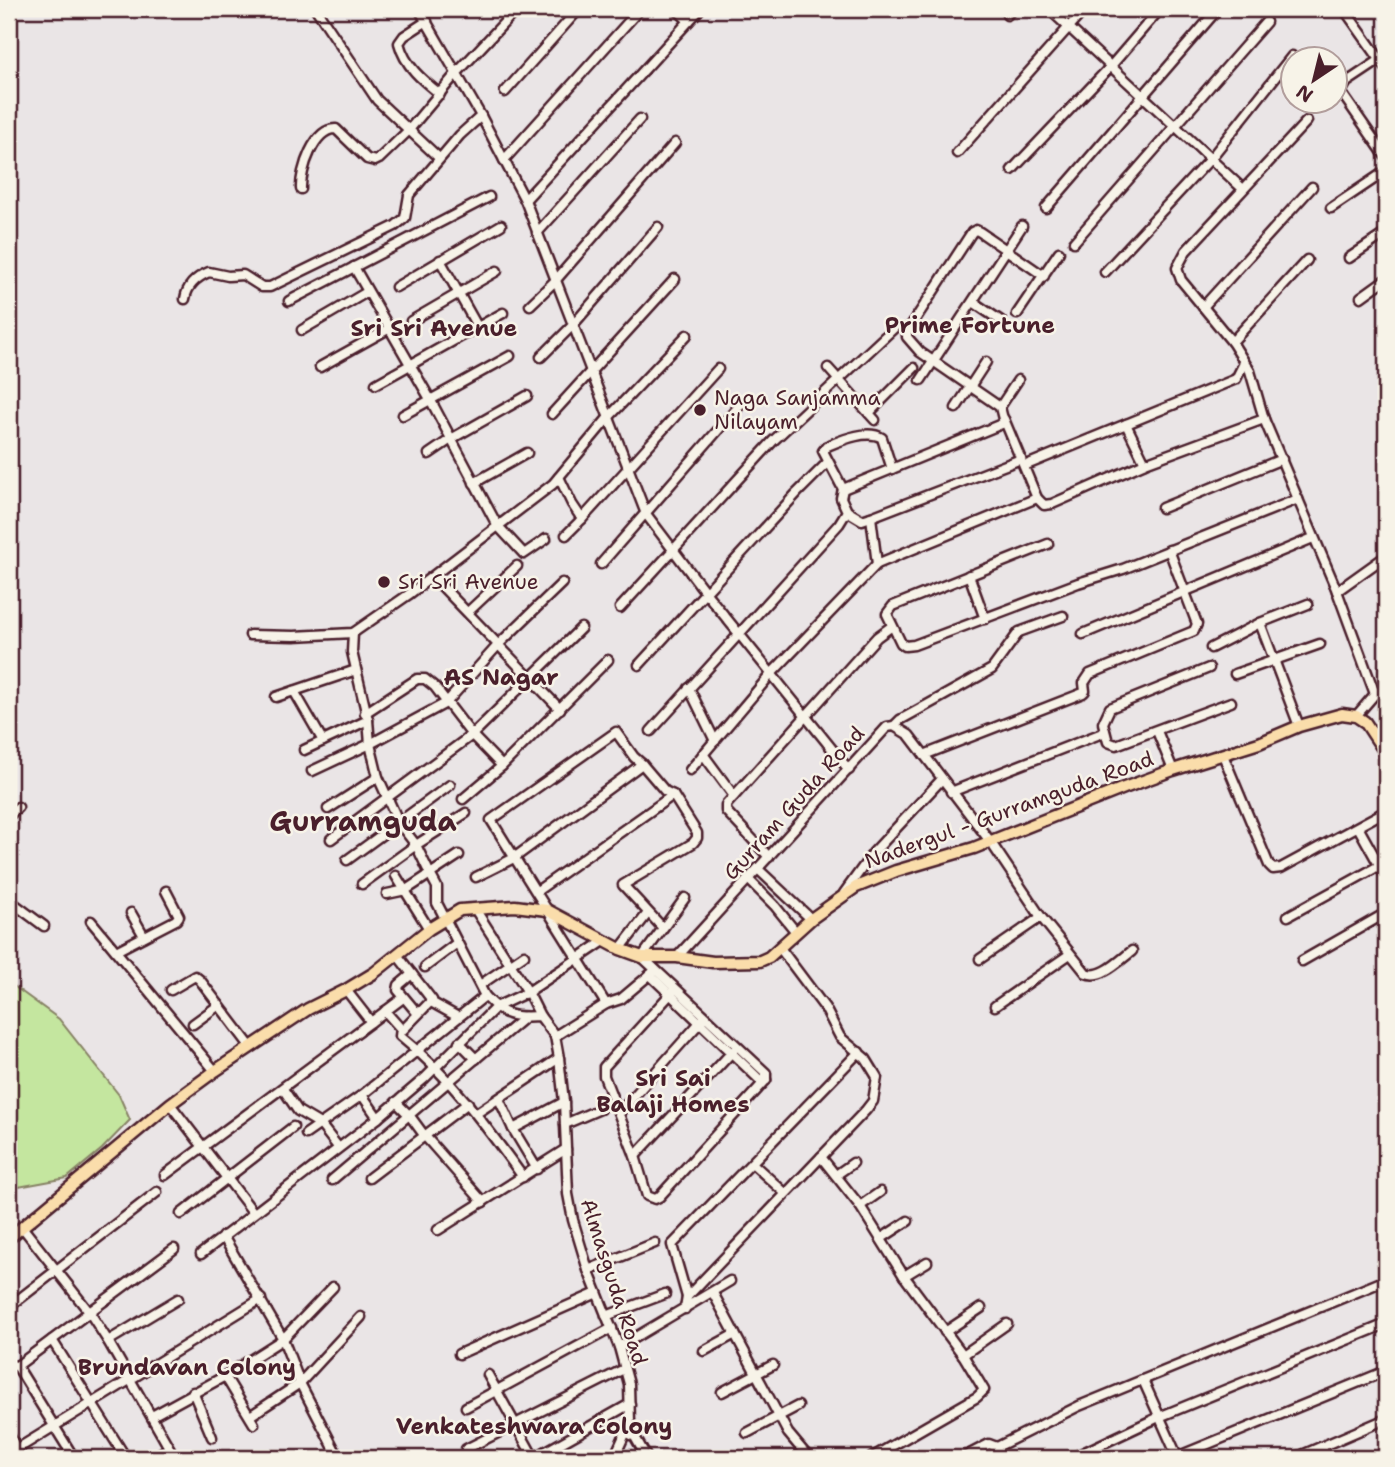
<svg xmlns="http://www.w3.org/2000/svg" width="1395" height="1467" font-family="'Shantell Sans',sans-serif">
  <rect width="100%" height="100%" fill="#eae5e6"/>
  <filter id="ink" filterUnits="userSpaceOnUse"><feTurbulence type="fractalNoise" baseFrequency=".0143" numOctaves="2"/><feDisplacementMap in="SourceGraphic" scale="14" xChannelSelector="R" yChannelSelector="G"/><feConvolveMatrix kernelMatrix="1 2 1 2 8 2 1 2 1" color-interpolation-filters="sRGB"/></filter>
  <g filter="url(#ink)">
    <path fill="#c4e69f" stroke="#878265" stroke-width="2" d="M11 984 59 1019 119 1095 130 1120 102 1149 67 1178 13 1188 9 1187V985Z"/>
    <g fill="none" stroke-linecap="round" stroke-linejoin="round">
      <g stroke="#4a1f2b" stroke-width="13">
        <g id="minor">
          <path d="M316 9 377 100 439 158"/>
          <path d="M419 9 481 116 525 200 646 514 706 593 849 770"/>
          <path d="M676 9 689 21"/>
          <path d="M1049 9 1243 189"/>
          <path d="M1344 9 1386 68"/>
          <path d="M1007 15 1012 9"/>
          <path d="M427 21 404 36 399 43C405 66 422 80 440 94"/>
          <path d="M1386 56 1347 82 1341 92 1386 157"/>
          <path d="M505 92 579 9"/>
          <path d="M1307 121 1186 251 1177 268 1181 280 1232 342 1250 371 1264 419 1337 591 1375 694"/>
          <path d="M957 153 1085 9"/>
          <path d="M504 160 640 9"/>
          <path d="M1012 170 1111 66 1160 9"/>
          <path d="M301 189C300 171 314 128 336 129L367 159 375 161 379 159 408 131 455 75 517 9"/>
          <path d="M525 200 700 9"/>
          <path d="M1046 208 1218 9"/>
          <path d="M1331 208 1386 171"/>
          <path d="M537 233 640 119"/>
          <path d="M1074 242 1266 22"/>
          <path d="M1349 258 1386 233"/>
          <path d="M440 260 477 326"/>
          <path d="M354 267 430 399 497 525 524 554 546 539"/>
          <path d="M1105 272 1211 158 1292 56"/>
          <path d="M396 287 501 225"/>
          <path d="M1361 297 1386 279"/>
          <path d="M185 299C187 285 197 277 209 272L228 276 243 275 262 287H270L395 226 405 218 409 195 460 135 481 116"/>
          <path d="M289 301 489 197"/>
          <path d="M973 302 1001 321"/>
          <path d="M530 305 555 281 675 143"/>
          <path d="M1203 307 1312 187"/>
          <path d="M1017 314 1059 252"/>
          <path d="M411 321 497 271"/>
          <path d="M302 330 367 292"/>
          <path d="M1232 342 1307 260"/>
          <path d="M541 357 573 325 658 227"/>
          <path d="M320 367 390 328"/>
          <path d="M828 368 875 420"/>
          <path d="M921 380 1022 226"/>
          <path d="M376 384 503 313"/>
          <path d="M1000 407 1018 380"/>
          <path d="M956 408 986 362"/>
          <path d="M869 413 914 368"/>
          <path d="M552 414 675 279"/>
          <path d="M403 415 510 356"/>
          <path d="M1004 419 1037 498 1044 505 1052 504 1145 463 1264 419"/>
          <path d="M1126 424 1145 463"/>
          <path d="M429 454 451 439 527 396"/>
          <path d="M1024 466 1236 379 1244 363"/>
          <path d="M559 477 572 504 582 519 718 369"/>
          <path d="M474 483 527 453"/>
          <path d="M843 489 823 451 827 446C842 440 867 429 882 438L892 469"/>
          <path d="M1162 508 1282 459"/>
          <path d="M847 511 862 520 871 517 1021 459"/>
          <path d="M871 517 877 564"/>
          <path d="M566 535 582 519"/>
          <path d="M1048 544 893 606 887 614 901 643 905 646 914 645 1078 583 1123 569 1298 499"/>
          <path d="M601 564 740 405"/>
          <path d="M969 575 985 619"/>
          <path d="M433 577 560 709"/>
          <path d="M1337 591 1386 556"/>
          <path d="M620 608 773 441 894 328"/>
          <path d="M468 612 517 566"/>
          <path d="M1260 623 1299 726"/>
          <path d="M353 633 352 652 368 720 370 744 378 777 399 823 416 845 430 874 437 887V903L485 996C504 1016 512 1018 540 1016L555 1036 559 1058 564 1102 568 1194 573 1220 588 1270 619 1347 629 1384 630 1423 614 1458"/>
          <path d="M1083 634 1313 538"/>
          <path d="M250 635 294 636 353 633 408 595 553 484 608 418 687 335"/>
          <path d="M1211 648 1260 623 1308 604"/>
          <path d="M639 665 797 493 828 462"/>
          <path d="M1209 668 1110 708 1103 723 1108 742 1116 745 1231 702"/>
          <path d="M1235 674 1320 644"/>
          <path d="M689 688 715 741"/>
          <path d="M294 691 323 741"/>
          <path d="M276 697 356 670"/>
          <path d="M365 713 417 679H425L435 687 472 735 502 766"/>
          <path d="M1356 716 1375 694 1386 688"/>
          <path d="M894 726 900 720 992 669 1019 632 1063 616"/>
          <path d="M651 731 839 524 847 511 841 498 843 489 1004 423 1000 407 920 352 907 337V332L972 232 976 230 980 232 1044 276"/>
          <path d="M1157 731 1173 770"/>
          <path d="M304 750 368 720"/>
          <path d="M703 754 734 796"/>
          <path d="M924 755 1083 693 1085 691 1084 683 1090 674 1194 631 1197 624 1169 550"/>
          <path d="M1223 755 1269 865 1273 869 1281 868 1386 811"/>
          <path d="M690 770 772 673 877 564 1037 498"/>
          <path d="M312 771 370 744 446 703 499 644 562 583"/>
          <path d="M951 792 1105 732"/>
          <path d="M463 799 502 766 608 660"/>
          <path d="M328 809 378 777"/>
          <path d="M9 816 18 807"/>
          <path d="M1358 827 1386 877"/>
          <path d="M331 839 472 735 581 628"/>
          <path d="M769 857 726 811V805L877 637 892 626"/>
          <path d="M347 860 450 785"/>
          <path d="M758 869 811 919"/>
          <path d="M396 876 429 929"/>
          <path d="M476 877 514 858 642 764"/>
          <path d="M749 880 775 906 796 932"/>
          <path d="M362 884 416 845 466 813"/>
          <path d="M537 891 673 795"/>
          <path d="M844 893 873 853 942 779"/>
          <path d="M387 894 406 890 459 855"/>
          <path d="M685 898 642 957 766 1073V1080"/>
          <path d="M9 900 44 926"/>
          <path d="M475 909 528 992 540 1016"/>
          <path d="M131 913 144 936"/>
          <path d="M1288 916 1386 862"/>
          <path d="M91 921 215 1071"/>
          <path d="M620 949 648 913"/>
          <path d="M116 951 176 920 179 916 166 891"/>
          <path d="M398 956 432 1000 401 1032"/>
          <path d="M677 957 887 727 894 726 909 735 990 841 1041 917 1086 973C1101 980 1120 960 1132 951"/>
          <path d="M980 959 1041 917"/>
          <path d="M1302 961 1386 913"/>
          <path d="M425 967 457 943"/>
          <path d="M412 974 399 985 398 990 418 1014"/>
          <path d="M650 975 760 1080H766"/>
          <path d="M480 985 524 955"/>
          <path d="M675 989 604 1067V1076L635 1156 647 1196 655 1199 659 1197 766 1080"/>
          <path d="M171 990 195 976 200 980 250 1046"/>
          <path d="M431 1002 458 1017"/>
          <path d="M606 1004 491 820 616 732 634 757 642 764 665 791 673 795 697 833V838L693 843 623 885 662 927"/>
          <path d="M995 1006 1070 954"/>
          <path d="M385 1011 401 1029 400 1036C450 1076 486 1126 523 1177"/>
          <path d="M371 1022 403 998"/>
          <path d="M193 1024 219 1005"/>
          <path d="M555 1036 606 1004 621 999 653 972"/>
          <path d="M459 1042 476 1059"/>
          <path d="M283 1089 298 1111 320 1124 338 1147"/>
          <path d="M362 1095 378 1118"/>
          <path d="M499 1099 513 1129 537 1169"/>
          <path d="M396 1102 410 1116 424 1135 483 1202"/>
          <path d="M170 1104 253 1212"/>
          <path d="M477 1113 559 1058"/>
          <path d="M619 1113 703 1019"/>
          <path d="M565 1124 600 1109"/>
          <path d="M513 1129 564 1102"/>
          <path d="M306 1134 362 1095 485 996"/>
          <path d="M635 1156 733 1051"/>
          <path d="M821 1157 860 1206 904 1276 963 1355 984 1390 977 1397 871 1458"/>
          <path d="M752 1163 785 1193"/>
          <path d="M165 1175 371 1022 346 990"/>
          <path d="M836 1175 853 1163"/>
          <path d="M369 1178 468 1103"/>
          <path d="M332 1180 525 1017"/>
          <path d="M860 1206 880 1192"/>
          <path d="M181 1214 293 1127"/>
          <path d="M23 1228 90 1313 108 1341 175 1458"/>
          <path d="M438 1230 566 1149"/>
          <path d="M223 1236 283 1339 300 1383 339 1458"/>
          <path d="M882 1238 908 1221"/>
          <path d="M201 1254 378 1118 425 1078 496 1007 528 992 604 941"/>
          <path d="M588 1270 655 1243"/>
          <path d="M904 1276 927 1262"/>
          <path d="M713 1293 788 1433 809 1458"/>
          <path d="M687 1297 672 1245 859 1052"/>
          <path d="M9 1307 157 1192"/>
          <path d="M685 1309 687 1297 866 1110 873 1101 877 1077 866 1059 840 1037 825 1008 780 948"/>
          <path d="M606 1316 665 1294"/>
          <path d="M945 1332 981 1308"/>
          <path d="M52 1340 126 1458"/>
          <path d="M108 1341 178 1299"/>
          <path d="M619 1347 730 1281"/>
          <path d="M704 1351 735 1334"/>
          <path d="M459 1354 597 1293"/>
          <path d="M963 1355 1007 1324"/>
          <path d="M9 1365 17 1366 174 1249"/>
          <path d="M17 1366 74 1458"/>
          <path d="M488 1375 534 1458 630 1404"/>
          <path d="M225 1376 254 1424"/>
          <path d="M1143 1380 1178 1458"/>
          <path d="M193 1392 212 1437"/>
          <path d="M722 1392 773 1365"/>
          <path d="M466 1407 612 1328"/>
          <path d="M152 1416 225 1376 283 1339 333 1287"/>
          <path d="M250 1416 300 1383 361 1317"/>
          <path d="M626 1432 635 1437 647 1458"/>
          <path d="M747 1433 798 1406"/>
          <path d="M9 1435 22 1458"/>
          <path d="M997 1447 1079 1406 1386 1280"/>
          <path d="M1322 1447 1325 1458"/>
          <path d="M466 1449 624 1369"/>
          <path d="M9 1454 261 1299"/>
          <path d="M152 1458 168 1449"/>
          <path d="M962 1458 989 1444 997 1447 1001 1458"/>
          <path d="M1072 1458 1159 1417 1386 1324"/>
          <path d="M1174 1458 1386 1371"/>
          <path d="M1295 1458 1386 1419"/>
        </g>
      </g>
      <g stroke="#4a1f2b" stroke-width="15">
        <path id="major" d="M9 1238 170 1104 215 1071 308 1009 346 990 374 973 429 929 460 910 515 906 547 910 620 949 642 957H677L713 962 760 961 769 957 811 919 856 887 896 871 974 848 1124 788 1173 770 1259 743 1299 726 1342 714 1356 716 1365 722 1386 754"/>
      </g>
      <use href="#minor" stroke="#f7f3e8" stroke-width="8"/>
      <use href="#major" stroke="#faddab" stroke-width="10"/>
    </g>
  </g>
  <g fill="#4a1f2b" stroke="#f7f3e8" stroke-width="2.5">
    <circle cx="700" cy="410" r="7"/>
    <circle cx="384" cy="582" r="7"/>
  </g>
  <g text-anchor="middle" dominant-baseline="central" stroke-width="5" stroke-linejoin="round" paint-order="stroke">
    <g font-size="21" fill="#4a1f2b" stroke="#f7f3e8" text-anchor="start">
      <text x="714" y="398">Naga Sanjamma<tspan x="714" dy="24">Nilayam</tspan></text>
      <text x="398" y="582">Sri Sri Avenue</text>
    </g>
    <g font-size="21" fill="#4a1f2b" stroke="#f7f3e8">
      <text transform="translate(794 803) rotate(-48)">Gurram Guda Road</text>
      <text transform="translate(1009 810) rotate(-20)">Nadergul - Gurramguda Road</text>
      <text transform="translate(614 1282) rotate(72)">Almasguda Road</text>
    </g>
    <g font-size="23" font-weight="bold" fill="#4a1f2b" stroke="#f7f3e8">
      <text x="970" y="325">Prime Fortune</text>
      <text x="434" y="328">Sri Sri Avenue</text>
      <text x="501" y="677">AS Nagar</text>
      <text x="673" y="1078">Sri Sai<tspan x="673" dy="26">Balaji Homes</tspan></text>
      <text x="187" y="1367">Brundavan Colony</text>
      <text x="534" y="1426">Venkateshwara Colony</text>
    </g>
    <g font-size="28" font-weight="bold" fill="#4a1f2b" stroke="#f7f3e8">
      <text x="363" y="821">Gurramguda</text>
    </g>
  </g>
  <rect width="1395" height="1467" fill="none" stroke="#f7f3e8" stroke-width="35"/>
  <rect x="18" y="18" width="1360" height="1432" fill="none" stroke="#4a1f2b" stroke-width="2.5" filter="url(#ink)"/>
  <g transform="translate(1314 80) rotate(215)"><circle r="33" fill="#f7f3e8" stroke="#b29e9c" stroke-width="2"/>
  <path d="M0-5L12 26L0 18L-12 26Z" fill="#4a1f2b"/>
  <text y="-10" font-size="19" font-weight="bold" text-anchor="middle" fill="#4a1f2b">N</text>
  </g>
</svg>
